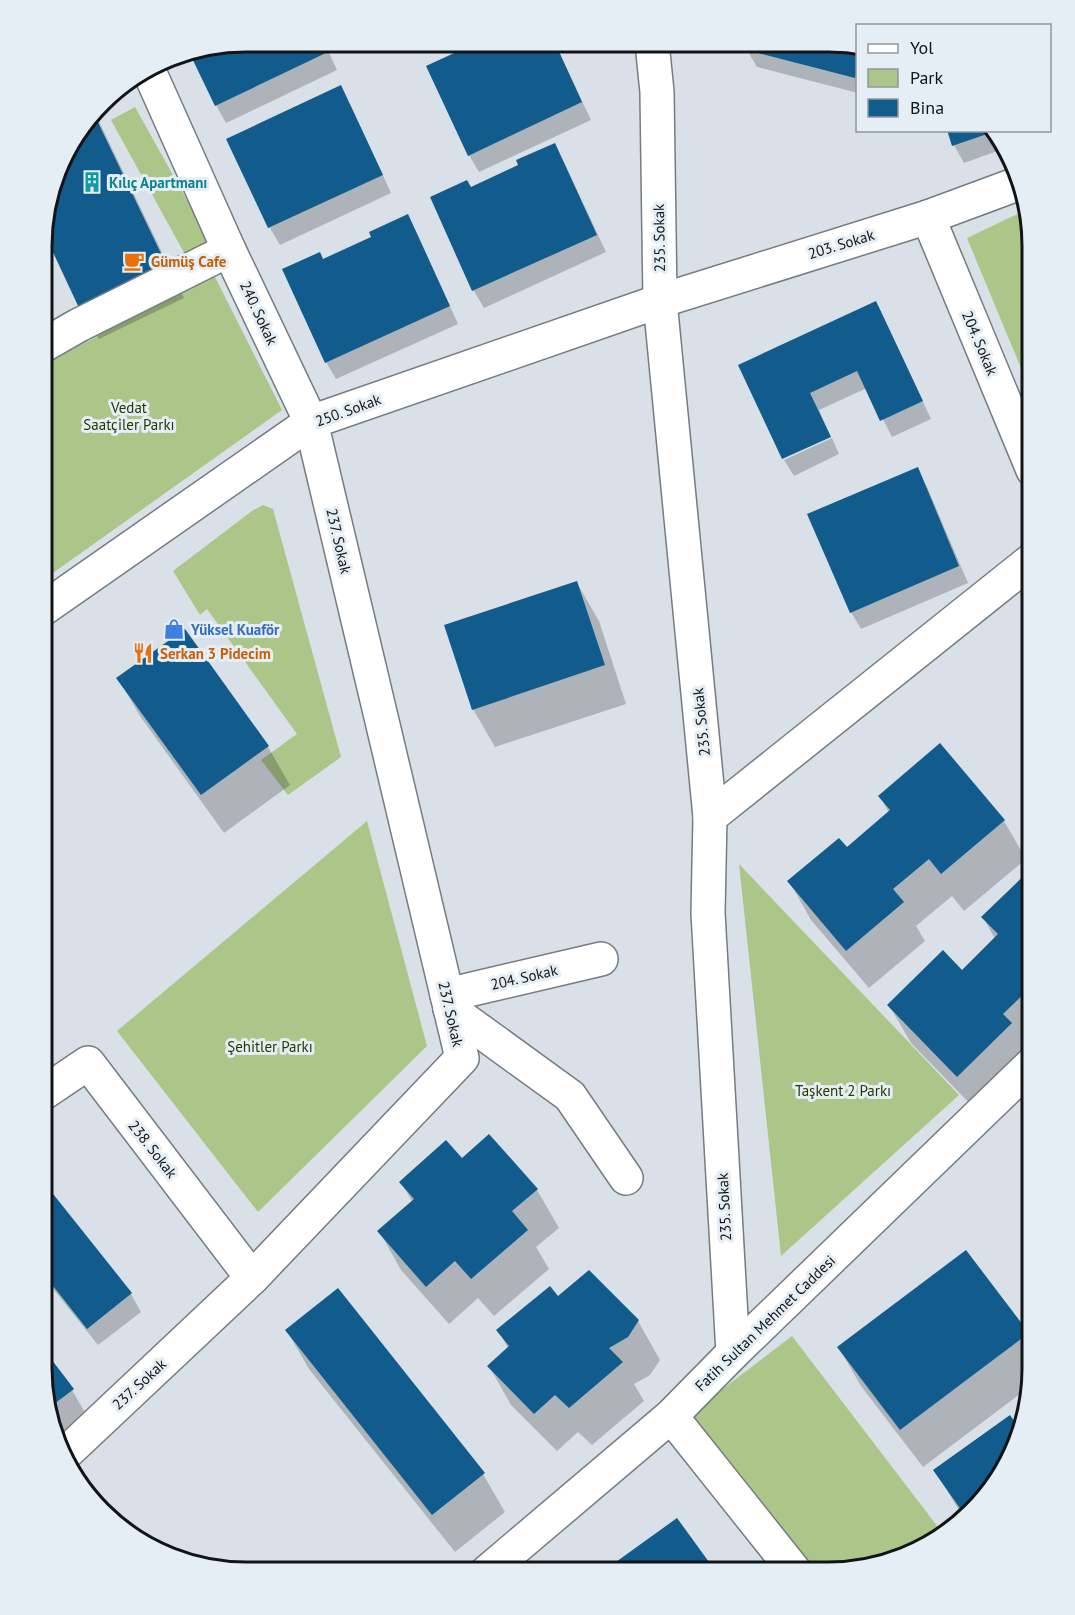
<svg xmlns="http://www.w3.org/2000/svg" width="1075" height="1615" font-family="'PT Sans',sans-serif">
  <rect width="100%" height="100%" fill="#d9e0e7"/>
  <g fill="#acc588">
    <path d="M135 107 212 245 187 258 111 120Z"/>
    <path d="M1026 210 1033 247V397L967 238Z"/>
    <path d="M213 273 282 410 43 580 44 365Z"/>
    <path d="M263 505 273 509 341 757 288 795 261 760 297 734 207 609 200 615 173 571 252 511Z"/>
    <path d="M367 821 427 1046 258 1212 117 1031Z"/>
    <path d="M739 864 959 1095 781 1256Z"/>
    <path d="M792 1336 941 1531 907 1557 829 1573H812L690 1414Z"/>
  </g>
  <g fill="#0003">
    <path d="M246 42H324L337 70 226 123 216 105 190 51Z"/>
    <path d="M479 43H555L591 120 479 172 469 155 428 66Z"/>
    <path d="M749 43 858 45V93L757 67 747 50Z"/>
    <path d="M350 104 391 193 280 245 270 228 228 139Z"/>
    <path d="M95 113 184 298 99 339 82 309 44 230V219L69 145Z"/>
    <path d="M949 130H988L1003 149 964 163 954 145Z"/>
    <path d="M554 145 564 162 606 252 484 308 474 291 432 198 471 189 520 166Z"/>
    <path d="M407 216 417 233 458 324 336 379 326 362 323 261 373 238Z"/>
    <path d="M875 303 885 320 931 419 892 437 867 388 819 410 830 435 783 457 740 365Z"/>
    <path d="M832 438 839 454 794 476 784 460Z"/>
    <path d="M917 469 927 487 968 583 861 629 851 612Z"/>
    <path d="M577 583 599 621 626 704 495 747 473 709Z"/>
    <path d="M185 631 268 747 290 785 224 833 140 716 118 678Z"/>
    <path d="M880 796 1004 821 1026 859 964 911 952 896 916 926 925 941 869 988 811 920 789 881 847 849 889 813Z"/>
    <path d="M1033 869V1044L1026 1050 980 1114 911 1043 889 1005 962 972 995 939 983 917Z"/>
    <path d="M42 1182 131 1294 141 1312 98 1345 42 1275Z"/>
    <path d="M401 1182 537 1190 559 1228 536 1247 549 1269 494 1316 478 1298 449 1324 401 1270 379 1231 413 1203Z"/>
    <path d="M589 1272 638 1321 660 1360 650 1375 634 1384 644 1401 592 1445 578 1432 557 1451 511 1405 489 1366 508 1348 498 1330 557 1298Z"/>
    <path d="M287 1331 483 1474 505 1512 455 1552 309 1369Z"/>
    <path d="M1027 1334 1033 1342 1032 1385 923 1467 861 1386 839 1348Z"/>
    <path d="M42 1349 72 1390 94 1428 58 1447 42 1368Z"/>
    <path d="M935 1471 991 1493 962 1515Z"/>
  </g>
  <g fill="#115c8c">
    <path d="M247 42H324L328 52 215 106 189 52Z"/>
    <path d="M476 43H555L582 102 468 156 426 66Z"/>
    <path d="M747 43 856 44 858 45V67L855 78 746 50Z"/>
    <path d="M341 85 383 175 268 228 226 139Z"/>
    <path d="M94 114 168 268 80 310 44 233V219L69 145Z"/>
    <path d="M947 130H988L990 133 952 146Z"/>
    <path d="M555 143 597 235 472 291 430 197 467 180 471 187 518 165 516 160Z"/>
    <path d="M408 214 450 306 325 363 282 269 320 252 323 259 371 237 369 232Z"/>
    <path d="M876 301 923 401 880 421 857 371 810 393 831 437 782 459 738 365Z"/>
    <path d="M918 467 959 566 850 613 807 514Z"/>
    <path d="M577 581 605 665 472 710 444 625Z"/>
    <path d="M185 629 269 746 201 795 116 678Z"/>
    <path d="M940 743 1005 820 941 874 929 859 893 889 904 902 846 951 787 881 839 838 847 847 890 810 878 796Z"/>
    <path d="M1033 867V985L1003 1014 1012 1023 957 1077 887 1005 943 950 962 970 998 934 981 917Z"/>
    <path d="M489 1134 538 1189 512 1211 528 1230 471 1279 455 1261 426 1287 377 1231 414 1199 399 1182 446 1140 462 1158Z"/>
    <path d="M42 1180 132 1293 87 1329 42 1272Z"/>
    <path d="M966 1250 1029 1333 900 1430 837 1347Z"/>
    <path d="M589 1270 639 1320 628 1337 609 1348 623 1362 569 1408 555 1395 534 1414 487 1366 509 1346 496 1330 550 1286 558 1296Z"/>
    <path d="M338 1288 485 1473 432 1515 285 1330Z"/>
    <path d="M42 1347 74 1389 50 1407 42 1368Z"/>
    <path d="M1010 1415 1017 1425 1024 1420 1018 1446 991 1493 964 1514 933 1470Z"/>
    <path d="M677 1518 717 1573 602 1572Z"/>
  </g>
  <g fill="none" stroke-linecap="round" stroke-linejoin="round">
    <g stroke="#757c82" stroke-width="36">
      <g id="minor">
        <path d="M652 43 657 92 660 301 710 817 708 913 733 1353"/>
        <path d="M928 217 1033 470"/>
        <path d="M44 345 79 325 229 250"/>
        <path d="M43 609 311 422 660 301 928 217 1020 183"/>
        <path d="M710 817 1033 559"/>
        <path d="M447 995 601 959"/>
        <path d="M450 1009 570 1096 626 1178"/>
        <path d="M42 1094 88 1063 252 1278"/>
        <path d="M671 1416 796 1573"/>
        <path d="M64 1455 252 1278 462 1058 311 422 229 250 149 71"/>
      </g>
    </g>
    <g stroke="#757c82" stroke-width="36">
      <path id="major" d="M487 1572 671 1416 733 1353 1033 1063"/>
    </g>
    <use href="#minor" stroke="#fff" stroke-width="33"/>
    <use href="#major" stroke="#fff" stroke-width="33"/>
  </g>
  <defs>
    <g id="building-bare" transform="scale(1.62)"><path d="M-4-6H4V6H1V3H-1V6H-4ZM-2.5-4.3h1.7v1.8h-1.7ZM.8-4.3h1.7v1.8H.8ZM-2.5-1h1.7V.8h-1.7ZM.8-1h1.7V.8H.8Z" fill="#0f9aa8" stroke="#e6eef5" stroke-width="2.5" paint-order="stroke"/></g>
    <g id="cafe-bare" transform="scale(1.62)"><path d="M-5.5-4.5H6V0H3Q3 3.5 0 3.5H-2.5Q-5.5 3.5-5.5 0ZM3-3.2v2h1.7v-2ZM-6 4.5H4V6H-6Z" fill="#e8710a" stroke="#e6eef5" stroke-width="2.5" paint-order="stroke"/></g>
    <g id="shop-bare" transform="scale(1.62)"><path d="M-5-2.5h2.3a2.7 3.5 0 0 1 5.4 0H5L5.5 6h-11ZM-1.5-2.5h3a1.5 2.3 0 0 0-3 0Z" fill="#3f7fe0" stroke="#e6eef5" stroke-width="2.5" paint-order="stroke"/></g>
    <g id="restaurant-bare" transform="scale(1.62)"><path d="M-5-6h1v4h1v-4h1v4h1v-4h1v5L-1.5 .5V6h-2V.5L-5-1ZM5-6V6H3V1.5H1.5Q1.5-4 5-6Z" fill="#e8710a" stroke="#e6eef5" stroke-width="2.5" paint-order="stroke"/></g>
  </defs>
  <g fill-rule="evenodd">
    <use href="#building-bare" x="92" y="182"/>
    <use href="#cafe-bare" x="134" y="261"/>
    <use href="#shop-bare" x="174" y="629"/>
    <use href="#restaurant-bare" x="143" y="653"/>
  </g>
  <g text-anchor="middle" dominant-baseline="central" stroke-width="6" stroke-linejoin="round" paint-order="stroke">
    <g font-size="15" font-weight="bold" fill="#0d838f" stroke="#e6eef5" text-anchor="start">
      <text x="109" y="182">Kılıç Apartmanı</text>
    </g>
    <g font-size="15" fill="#121417" stroke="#e6eef5">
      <text transform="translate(659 238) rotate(-91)">235. Sokak</text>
      <text transform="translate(841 244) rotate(-17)">203. Sokak</text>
      <text transform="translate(259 313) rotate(65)">240. Sokak</text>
      <text transform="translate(980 343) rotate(67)">204. Sokak</text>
      <text transform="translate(348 410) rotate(-20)">250. Sokak</text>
      <text transform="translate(339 541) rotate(77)">237. Sokak</text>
      <text transform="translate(701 722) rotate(-96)">235. Sokak</text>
      <text transform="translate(524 977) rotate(-13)">204. Sokak</text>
      <text transform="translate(451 1014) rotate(77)">237. Sokak</text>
      <text transform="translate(153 1149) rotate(52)">238. Sokak</text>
      <text transform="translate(724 1207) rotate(-93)">235. Sokak</text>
      <text transform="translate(765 1323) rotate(-44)">Fatih Sultan Mehmet Caddesi</text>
      <text transform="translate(139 1384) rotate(-43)">237. Sokak</text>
    </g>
    <g font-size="15" font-weight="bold" fill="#c56008" stroke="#e6eef5" text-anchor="start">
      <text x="151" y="261">Gümüş Cafe</text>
      <text x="160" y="653">Serkan 3 Pidecim</text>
    </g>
    <g font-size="15" fill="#263700" stroke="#e6eef5">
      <text x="129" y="407">Vedat<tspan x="129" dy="17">Saatçiler Parkı</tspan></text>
      <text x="270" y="1046">Şehitler Parkı</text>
      <text x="843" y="1090">Taşkent 2 Parkı</text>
    </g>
    <g font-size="15" font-weight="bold" fill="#366cbe" stroke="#e6eef5" text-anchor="start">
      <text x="191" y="629">Yüksel Kuaför</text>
    </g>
  </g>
  <path d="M0 0H1075V1615H0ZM246 52H828A194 194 0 0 1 1022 246V1368A194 194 0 0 1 828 1562H246A194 194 0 0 1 52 1368V246A194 194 0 0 1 246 52Z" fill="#e6eef5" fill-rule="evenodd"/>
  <path fill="none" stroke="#121417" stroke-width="3" d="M246 52H828A194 194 0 0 1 1022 246V1368A194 194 0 0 1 828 1562H246A194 194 0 0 1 52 1368V246A194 194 0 0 1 246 52Z"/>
  <rect x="856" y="24" width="195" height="108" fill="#e6eef5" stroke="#91979c" stroke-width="1.5"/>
  <rect x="868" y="44" width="30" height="9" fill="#ffffff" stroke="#91979c" stroke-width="1.5"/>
  <text x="910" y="54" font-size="18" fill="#121417">Yol</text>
  <rect x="868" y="69" width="30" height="18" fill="#acc588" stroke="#91979c" stroke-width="1.5"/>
  <text x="910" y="84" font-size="18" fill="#121417">Park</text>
  <rect x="868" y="99" width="30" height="18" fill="#115c8c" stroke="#91979c" stroke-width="1.5"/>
  <text x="910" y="114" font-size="18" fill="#121417">Bina</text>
</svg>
